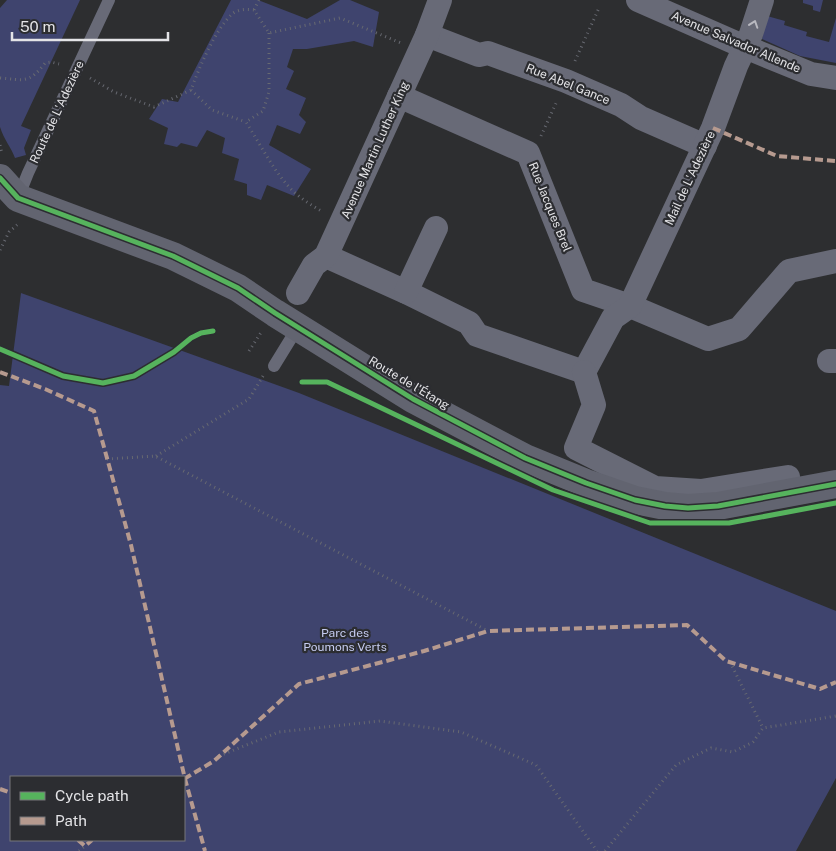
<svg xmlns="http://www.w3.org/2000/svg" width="836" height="851" font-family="'Public Sans',sans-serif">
  <rect width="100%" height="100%" fill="#2d2e30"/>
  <g fill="#3f446e" fill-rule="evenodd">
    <path d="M7 0H80L21 126 31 130 24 148 26 155 15 158C11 147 4 140 0 127V8Z"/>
    <path d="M231 0H258L307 19 340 0H350L379 12 373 47 354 41 307 49H293L287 67 294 71 286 89 306 98 299 115 306 122 300 134 277 125 269 145 311 169 294 196 267 185 261 200 247 195V184L234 180 239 159 222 153 225 138 207 130 197 147 181 143 177 147 164 144 168 128 149 119 162 99 178 102Z"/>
    <path d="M803 0H823L820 12 813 10V6L803 3Z"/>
    <path d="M767 16 785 21 784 25 807 32 806 36 829 42 836 18V63L800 56 762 39Z"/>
    <path d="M21 293 299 393 836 611V778L796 851H0V385L9 386ZM11 777H184V840H11Z"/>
  </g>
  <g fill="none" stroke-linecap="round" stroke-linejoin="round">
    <g stroke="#676971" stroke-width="3" stroke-dasharray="1 4" stroke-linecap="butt">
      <path d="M259 0 254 10 269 33 340 18 401 43"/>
      <path d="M269 33V92L263 111 246 122C260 144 272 168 289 187 298 197 311 205 323 212"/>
      <path d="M575 61 599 8"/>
      <path d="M0 78C24 80 29 84 45 63L51 62 59 64"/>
      <path d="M90 78 114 92 154 107 191 90C199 68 215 30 232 14 238 9 247 9 254 10"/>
      <path d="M191 90 212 110 246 122"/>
      <path d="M541 136 557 101"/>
      <path d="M0 145 2 154"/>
      <path d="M0 250 9 232 18 224"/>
      <path d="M249 351 262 331"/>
      <path d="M156 456 249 399 263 376"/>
      <path d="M107 459 155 456 488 631"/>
      <path d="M730 662 763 728"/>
      <path d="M219 756 279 732 380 721 461 732 536 765 597 851"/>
      <path d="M79 851 85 846"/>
      <path d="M605 851 676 765 711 748 733 752 753 742 763 728 836 716"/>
    </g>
    <g stroke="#686a77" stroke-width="12">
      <path d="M18 198 28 173 109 0"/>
      <path d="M274 366 298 327"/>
    </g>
    <g stroke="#686a77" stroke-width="24">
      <path d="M638 0 745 47 811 74 836 78"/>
      <path d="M427 35 479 55 488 53 566 81 621 105 641 118 705 146"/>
      <path d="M399 96 528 153 583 290 630 306 708 339 739 329 789 271 836 261"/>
      <path d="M326 256 406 292 469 323 477 335 584 372 613 318 630 306 713 128 736 66 751 34 762 0"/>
      <path d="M406 292 436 228"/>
      <path d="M298 293 314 265 326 256 427 35 440 0"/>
      <path d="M829 361H836"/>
      <path d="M584 372 594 405 576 448 655 488 701 491 788 477"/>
    </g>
    <path stroke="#626470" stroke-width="28" d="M0 178 18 198 173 256 238 288 275 313 413 399 525 458 586 483 635 500 665 506 688 508 718 506 836 484"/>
    <g stroke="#b69a8f" stroke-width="4" stroke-dasharray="8 4" stroke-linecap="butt">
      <path d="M713 128 777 156 836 161"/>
      <path d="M0 372 45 389 94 411 131 545 185 779 205 851"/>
      <path d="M184 779 214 761 299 684 424 651 488 631 687 625 726 661 820 689 836 682"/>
      <path d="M0 789 11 793"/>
      <path d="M78 840 85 846 92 840"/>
    </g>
    <g stroke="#2c2d31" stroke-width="8">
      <g id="cycleway">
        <path d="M0 178 18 198 173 256 238 288 275 313 413 399 525 458 586 483 635 500 665 506 688 508 718 506 836 484"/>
        <path d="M0 349 63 376 103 383 134 376 174 352 191 338 201 333 213 331"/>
        <path d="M302 382H327L553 490 650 523H729L836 503"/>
      </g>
    </g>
    <use href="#cycleway" stroke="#56b35d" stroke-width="5"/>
  </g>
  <defs><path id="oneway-chevron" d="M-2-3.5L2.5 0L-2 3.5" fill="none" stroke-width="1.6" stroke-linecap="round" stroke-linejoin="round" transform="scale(1.25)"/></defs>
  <use stroke="#b9b9c0" href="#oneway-chevron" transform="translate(754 24) rotate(-71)"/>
  <g text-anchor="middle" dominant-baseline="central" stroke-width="4.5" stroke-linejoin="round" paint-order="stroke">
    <g font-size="12" fill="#e4e4e7" stroke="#2c2d31">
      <text transform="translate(736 42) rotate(23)">Avenue Salvador Allende</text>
      <text transform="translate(568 84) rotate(22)">Rue Abel Gance</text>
      <text transform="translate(57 112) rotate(-65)">Route de L'Adezière</text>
      <text transform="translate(375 150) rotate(-66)">Avenue Martin Luther King</text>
      <text transform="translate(690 178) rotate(-65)">Mail de L'Adezière</text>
      <text transform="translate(550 207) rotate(68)">Rue Jacques Brel</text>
      <text transform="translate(409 383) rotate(31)">Route de l'Étang</text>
    </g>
    <g font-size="12" fill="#c6ccf1" stroke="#2c2d31">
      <text x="345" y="633">Parc des<tspan x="345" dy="14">Poumons Verts</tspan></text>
    </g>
  </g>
  <rect x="10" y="776" width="175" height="65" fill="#2c2d31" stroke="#76767a"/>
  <rect x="20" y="792" width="25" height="8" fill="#56b35d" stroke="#76767a"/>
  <text x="55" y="801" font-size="15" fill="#e4e4e7">Cycle path</text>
  <rect x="20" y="817" width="25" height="8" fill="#b69a8f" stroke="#76767a"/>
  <text x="55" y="826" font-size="15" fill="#e4e4e7">Path</text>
  <path d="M12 32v8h156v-8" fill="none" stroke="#e4e4e7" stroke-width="2.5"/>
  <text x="20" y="32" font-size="15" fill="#e4e4e7" stroke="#2c2d31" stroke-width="4" paint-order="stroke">50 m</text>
</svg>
